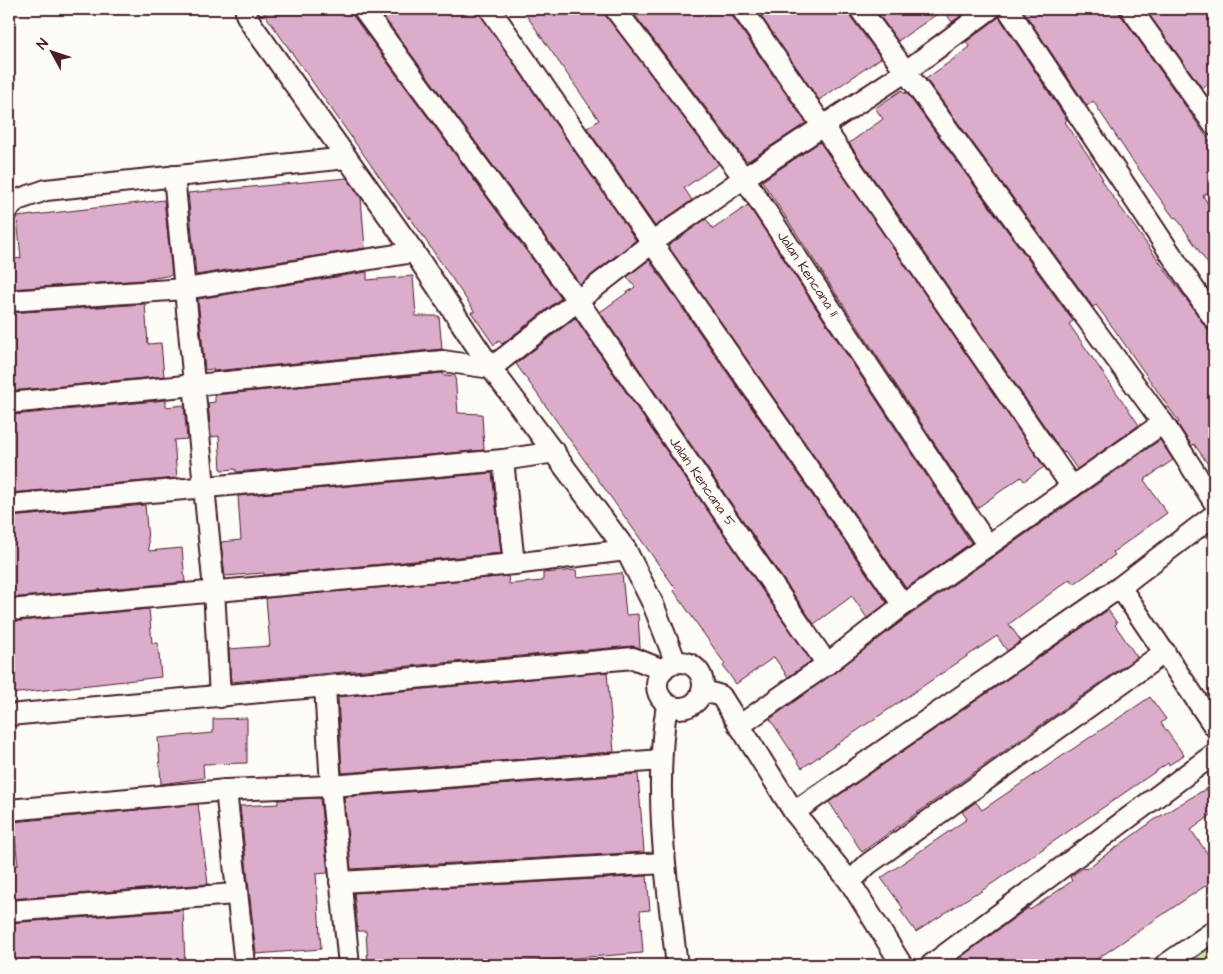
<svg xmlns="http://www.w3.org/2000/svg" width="1223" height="974" font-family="'Architects Daughter',sans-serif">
  <rect width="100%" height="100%" fill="#fdfcf7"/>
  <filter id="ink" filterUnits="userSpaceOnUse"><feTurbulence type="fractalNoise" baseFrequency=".02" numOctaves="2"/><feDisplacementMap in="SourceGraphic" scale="10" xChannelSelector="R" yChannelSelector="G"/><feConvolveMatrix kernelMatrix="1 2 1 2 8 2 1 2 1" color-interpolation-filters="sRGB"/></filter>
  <g filter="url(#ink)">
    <path fill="#c9e8a0" stroke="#8a8466" d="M1214 931V965H1165Z"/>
    <g fill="#dcaccb" stroke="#4a1f2b">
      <path d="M261 9H351L353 16 561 298 502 344 499 341 494 345 471 312H475L409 216V219Z"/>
      <path d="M378 9H477L636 240 580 284Z"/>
      <path d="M522 9H603L606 16 719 164 684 188 692 200 655 226 587 128 599 120Z"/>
      <path d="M630 9H730L732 16 806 123 748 161 745 159Z"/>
      <path d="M756 9H848L850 16 881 58 819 100Z"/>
      <path d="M875 9H970L952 22 943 10 898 41Z"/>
      <path d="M1022 9H1116L1131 29 1214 147V188L1203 196 1214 213V273L1176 217 1174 218 1132 160 1093 101 1087 106Z"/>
      <path d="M1161 9H1214V80L1202 88 1150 16Z"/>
      <path d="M999 17 1067 120 1065 122 1088 155 1103 179 1101 180 1214 338V473L1194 444 1192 446 1177 423 1179 422 1114 329 1096 305 1093 307 926 79 970 47 966 42Z"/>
      <path d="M902 90 905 94 906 92 1073 321 1069 324 1139 425 1077 469 1065 452 1063 453 849 143 883 119 875 108Z"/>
      <path d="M820 142 1044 467 1024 481 1021 477 977 508 762 181Z"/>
      <path d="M347 178 361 198 365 248 196 275 188 193Z"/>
      <path d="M164 200 172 275 143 280 9 289V260L21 258 17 217Z"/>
      <path d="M748 205 971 543 906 588 668 246 706 219 713 229Z"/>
      <path d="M649 260 887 603 867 618 852 596 814 624 600 312 635 287 627 277Z"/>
      <path d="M367 272V280L413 276 416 316H439L442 349 213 371V369L205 370 198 299Z"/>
      <path d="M145 304 148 344 161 343 164 376 11 391 9 313Z"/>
      <path d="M575 318 811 661 788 677 774 657 736 684 723 666 725 664 674 591 676 589 516 364Z"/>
      <path d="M443 373 444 376 455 375 458 413 482 414 484 450 236 472V469L221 470 219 436 211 437 208 403 215 402V395Z"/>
      <path d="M166 400V407L184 405 187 439 174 440 177 478 9 493V421L13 420V415Z"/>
      <path d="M1160 440 1173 460 1144 480 1167 513 1113 552 1115 555 1074 584 1070 579 1009 624 1021 641 1007 651 997 636 802 768 770 719 834 673 910 615Z"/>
      <path d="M492 473 501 553 264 575V573L225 576 221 542 241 540 238 496Z"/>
      <path d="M145 505 149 551 182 548 185 582 9 598V517Z"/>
      <path d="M576 570 577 578 622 573 626 615 638 614 640 648 632 646 231 682 229 649 270 646 266 598 508 576 509 584 543 581V573Z"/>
      <path d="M149 609 152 643H158L161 677 9 694V622Z"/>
      <path d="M1108 610 1117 623 1115 625 1137 657 862 852 829 802Z"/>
      <path d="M607 672 614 752 342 773 338 697Z"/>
      <path d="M1150 697 1166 719 1161 723 1184 755 1169 765 1168 763 977 894 976 893 916 932 900 910 903 908 881 878 967 819 962 812 976 802 982 810Z"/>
      <path d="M247 718V763L203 764 204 778 161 784 158 738 213 733V719Z"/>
      <path d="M638 774 644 852 351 869 344 797Z"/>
      <path d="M1214 784V813L1191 830 1214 863V880L1088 965H967L961 957 1028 908 1030 910 1072 881 1070 877 1084 867 1086 869 1157 818Z"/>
      <path d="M320 798 328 873 316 874 321 949 256 954 240 806 278 804V800Z"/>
      <path d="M198 804 208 884 9 899V866L18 865 13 822Z"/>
      <path d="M647 876 650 910 640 911 643 953 479 965H368L366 931H358L354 893Z"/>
      <path d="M183 910 185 965H9V923Z"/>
    </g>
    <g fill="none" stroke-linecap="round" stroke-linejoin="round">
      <g stroke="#4a1f2b" stroke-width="24">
        <g id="minor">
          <path d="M246 9V14L252 25 414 252 491 368 626 550 653 604 676 663"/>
          <path id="s1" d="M363 9 578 301 827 664"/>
          <path d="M490 9 903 605"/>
          <path id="s2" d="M615 9 744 178 988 546"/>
          <path d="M742 9 1072 487"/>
          <path d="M860 9 1163 423 1214 502"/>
          <path d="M1008 9 1214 319"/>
          <path d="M1131 9 1214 125"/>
          <path d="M174 176 214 590 220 697"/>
          <path d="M9 208 17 200 46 190 347 158"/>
          <path d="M9 301 185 289 414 252"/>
          <path d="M9 403 443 361 491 368 653 242 744 178 905 72 990 9"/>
          <path d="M503 460 514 564"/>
          <path d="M9 505 503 460 555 452"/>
          <path d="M1120 587 1214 726"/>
          <path d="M9 610 514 564 626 550"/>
          <circle cx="680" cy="685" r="23"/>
          <path d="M325 687 331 786 349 965"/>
          <path d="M702 690 721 696 794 812 850 882 902 965"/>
          <path d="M667 705C653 791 666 879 677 965"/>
          <path d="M9 715 633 658 663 670"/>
          <path d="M739 726 827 664 903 605 1163 423"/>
          <path d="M226 790 245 965"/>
          <path d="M9 810 226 790 331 786 661 760"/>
          <path d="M794 812 1120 587 1214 515"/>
          <path d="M340 882 664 863"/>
          <path d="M850 882 868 864 1165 652"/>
          <path d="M9 911 235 894"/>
          <path d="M931 965 1214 754"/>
          <path d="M1165 965 1214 931"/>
        </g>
      </g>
      <use href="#minor" stroke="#fdfcf7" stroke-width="20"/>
    </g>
  </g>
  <g text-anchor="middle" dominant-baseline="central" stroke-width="4" stroke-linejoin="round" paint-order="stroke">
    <g font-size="14" fill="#4a1f2b" stroke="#fdfcf7">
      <text stroke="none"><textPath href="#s2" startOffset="328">Jalan Kencana 11</textPath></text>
      <text stroke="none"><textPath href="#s1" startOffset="582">Jalan Kencana 5</textPath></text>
    </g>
  </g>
  <rect width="1223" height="974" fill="none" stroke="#fdfcf7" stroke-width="30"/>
  <rect x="15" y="15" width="1193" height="944" fill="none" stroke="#4a1f2b" stroke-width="2" filter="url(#ink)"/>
  <g transform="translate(52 52) rotate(310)" stroke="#fdfcf7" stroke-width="4" paint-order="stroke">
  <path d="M0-4L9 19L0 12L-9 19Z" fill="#4a1f2b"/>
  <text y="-8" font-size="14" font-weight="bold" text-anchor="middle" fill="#4a1f2b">N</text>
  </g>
</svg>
